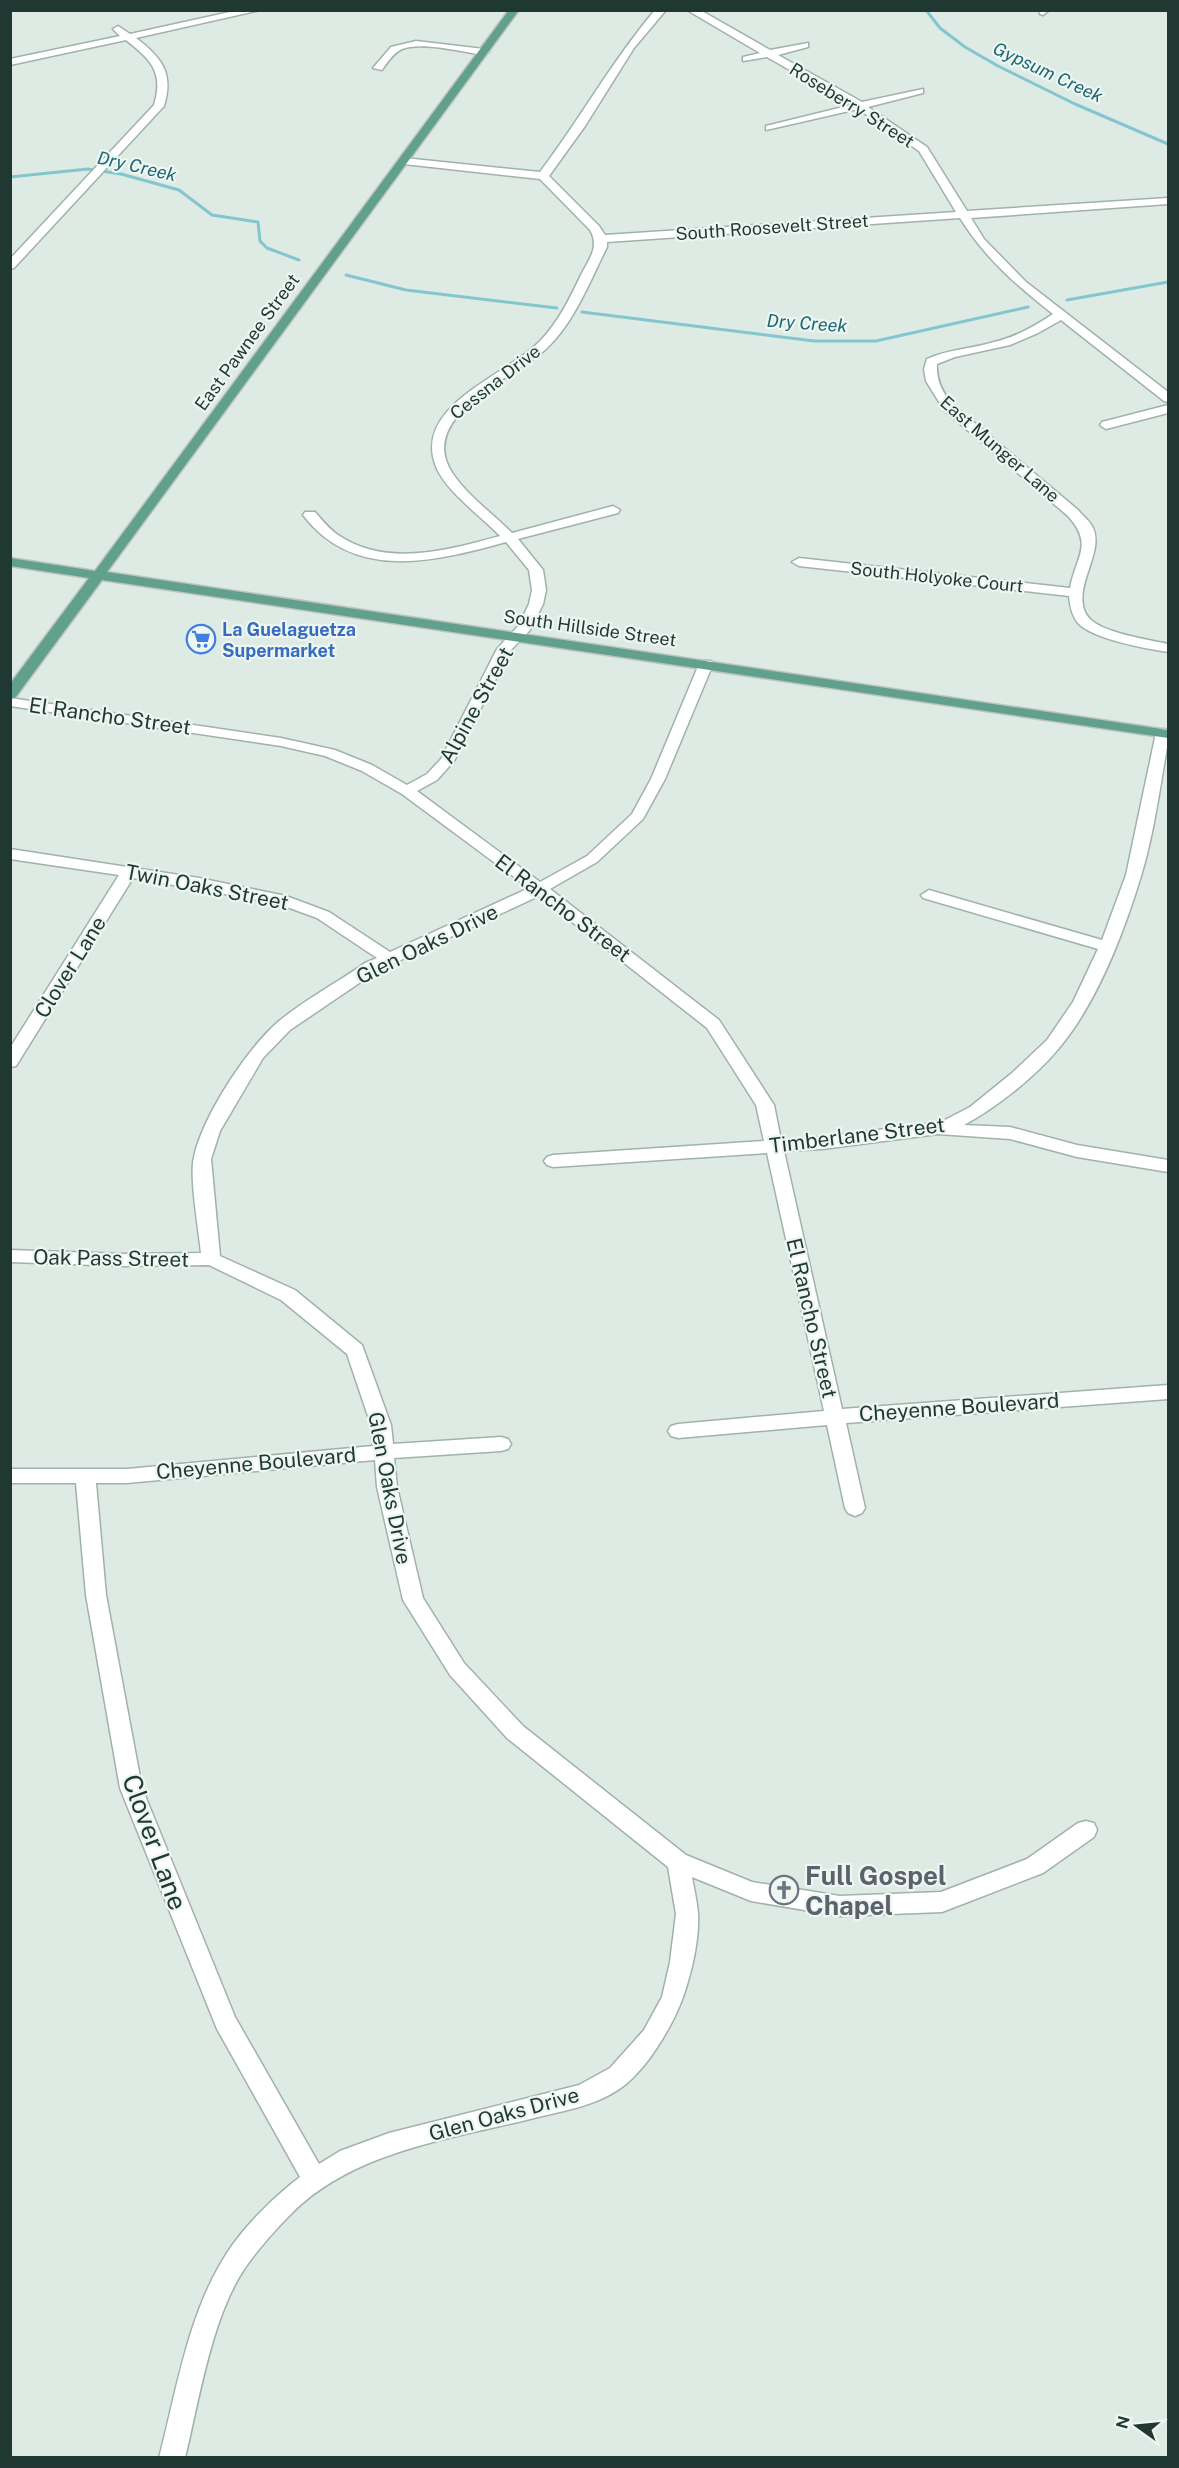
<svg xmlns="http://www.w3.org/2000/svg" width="1179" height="2468" font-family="'Public Sans',sans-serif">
  <rect width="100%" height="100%" fill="#deeae4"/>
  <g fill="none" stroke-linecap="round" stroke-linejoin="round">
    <g stroke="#84c6d0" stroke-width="3">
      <path d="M926 10 940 28 965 47 998 66 1075 104 1168 144"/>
      <path d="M10 177 88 169 121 174 179 190 212 215 258 222 260 241 267 248 299 260"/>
      <path d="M346 275 406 290 557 308"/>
      <path d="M1067 300 1168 282"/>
      <path d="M582 312 814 341H876L1028 307"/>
    </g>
    <g stroke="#a1b1ab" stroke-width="3">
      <g id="minor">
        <path d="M239 10H260L136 38C162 58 174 73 164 106L14 268 10 269V259L154 105C164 72 151 60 126 40L10 65V59L120 36 113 29 118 26 130 34Z"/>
        <path d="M655 10H666L634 48 585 126 549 176 599 226 605 235 956 212 919 151 858 109 766 130V126L851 105 767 57 743 61V57L760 53 687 10H700L770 50 808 43V47L778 55 862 102 923 89V93L868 107 927 147 967 211 1168 198V204L971 218 984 239 1026 282 1168 392V402L1164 401 1061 320 1038 333 1010 345 955 357 937 364C936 380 942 392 952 404L1078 510C1083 516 1090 521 1093 528 1099 541 1093 556 1089 569 1084 583 1077 605 1089 618 1102 633 1150 640 1168 644V652C1148 649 1092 639 1078 623 1072 616 1070 606 1069 596L799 566 792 562 799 558 1070 588C1076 556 1094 545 1068 516L944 410 926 381 924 369 927 359C949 349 972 349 994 342 1016 337 1035 326 1053 314 1017 286 984 257 960 218L607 242V247C590 281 574 323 546 349 514 378 414 417 453 474 468 496 493 514 512 533L613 506 620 510 618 513 518 539 543 570 546 590 543 604 530 630 510 651 454 761 437 780 417 791 540 882 587 856 632 814 651 779 699 664 701 661H711L713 664 665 779 643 819 597 862 550 889 719 1020 774 1105 781 1140 822 1137 941 1122 970 1107 1012 1073 1047 1040 1073 1002 1098 949 923 898 921 895 929 890 1102 940 1126 875 1156 733 1163 729 1168 730V742C1160 786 1154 834 1141 876 1124 932 1097 1003 1059 1048 1036 1076 996 1108 964 1125L1010 1127 1077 1145 1168 1160V1172L1077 1157 1010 1139 938 1134 822 1149 784 1151 842 1409 1168 1385V1399L846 1423 865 1508 862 1513 855 1516 848 1513 845 1508 827 1425 678 1438 671 1436 668 1431 671 1426 678 1424 824 1411 767 1153 553 1167 547 1165 544 1161 547 1157 553 1155 764 1141 756 1105 707 1028 539 896 377 971 290 1030 263 1058 220 1131 211 1159 220 1256 295 1290 362 1345 391 1425 393 1444 501 1437 508 1439 511 1444 508 1449 501 1451 394 1458 397 1487 423 1598 464 1663 523 1726 686 1855 752 1882 840 1896 941 1892 1027 1859 1078 1823 1086 1821 1094 1823 1097 1830 1094 1837 1043 1873 942 1912 840 1916 751 1901 692 1877C694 1889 697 1901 698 1913 700 1944 687 1995 672 2022 661 2043 645 2068 626 2084 602 2104 568 2110 538 2117 456 2138 355 2150 292 2213 276 2229 258 2249 245 2268 212 2316 199 2400 185 2458H159C177 2389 188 2313 227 2253 244 2226 275 2196 300 2177L217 2029 120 1788 86 1595 76 1483H10V1469H127L373 1446 371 1425 347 1354 281 1300 209 1265 125 1266 10 1262V1250L125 1254 201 1253C199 1230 189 1177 194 1157 203 1116 246 1050 278 1022 304 1000 337 983 365 963L377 958 317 918 276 903 133 878 16 1066 10 1067V1048L119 875 10 859V849L199 878 286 896 329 912 390 952 529 888 402 794 362 771 325 756 281 746 10 706V698L281 738 335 750 372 765 407 785 427 774 441 759 497 649 519 625 529 604 532 590 529 570 506 542C437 561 355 583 303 515L305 512H315C322 520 329 529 338 535 387 568 448 550 500 536 482 517 448 493 437 469 409 406 507 376 540 341 558 323 570 298 581 275 589 259 600 247 590 230L540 179 404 164 399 161 404 158 540 172C580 119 612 61 655 10ZM375 1460 377 1487 403 1600 450 1675 507 1738 668 1867 676 1914 670 1962 662 1997 644 2030 610 2068 579 2085 389 2133 340 2151 319 2164 235 2017 142 1788 106 1595 96 1483H127Z"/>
        <path d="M1039 10H1049L1043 15 1040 14Z"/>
        <path d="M416 41 484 49 489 52 484 55C463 52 421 41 402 49 393 53 387 63 382 70L373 68 391 47Z"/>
        <path d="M1168 405V413L1106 429 1100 425 1102 422Z"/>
      </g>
    </g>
    <g stroke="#bcc4c2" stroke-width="3">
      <path id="major" d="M509 10H519L107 572 1168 730V738L102 580 15 698 10 699V684L89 578 10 566V558L95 571Z"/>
    </g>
    <use href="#minor" fill="#fff" fill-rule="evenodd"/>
    <use href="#major" fill="#62a08e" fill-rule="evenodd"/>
  </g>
  <defs>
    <g id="supermarket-ring" transform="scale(1.5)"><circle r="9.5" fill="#eef6f2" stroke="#3f7fe0" stroke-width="1.5"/><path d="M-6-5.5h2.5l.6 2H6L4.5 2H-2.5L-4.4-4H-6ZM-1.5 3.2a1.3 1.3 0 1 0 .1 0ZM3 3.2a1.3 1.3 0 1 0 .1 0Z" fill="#3f7fe0"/></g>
    <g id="church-ring" transform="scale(1.5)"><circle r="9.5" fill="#eef6f2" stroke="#6b7280" stroke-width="1.5"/><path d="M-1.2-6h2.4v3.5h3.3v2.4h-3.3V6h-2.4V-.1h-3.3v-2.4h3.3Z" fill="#6b7280"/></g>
  </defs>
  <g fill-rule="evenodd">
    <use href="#supermarket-ring" x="201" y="639"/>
    <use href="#church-ring" x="784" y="1890"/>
  </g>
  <g text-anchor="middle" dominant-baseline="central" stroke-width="4.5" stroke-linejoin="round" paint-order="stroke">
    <g font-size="18" font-style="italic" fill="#1a6775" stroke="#eef6f2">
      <text transform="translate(1048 72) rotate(25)">Gypsum Creek</text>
      <text transform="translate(137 166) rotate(13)">Dry Creek</text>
      <text transform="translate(807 323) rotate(4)">Dry Creek</text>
    </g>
    <g font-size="18" fill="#1f3932" stroke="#eef6f2">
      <text transform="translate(852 105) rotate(32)">Roseberry Street</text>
      <text transform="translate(772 227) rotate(-4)">South Roosevelt Street</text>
      <text transform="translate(247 342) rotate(-54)">East Pawnee Street</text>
      <text transform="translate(495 382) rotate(-38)">Cessna Drive</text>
      <text transform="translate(1000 449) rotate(41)">East Munger Lane</text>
      <text transform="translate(937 577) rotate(6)">South Holyoke Court</text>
      <text transform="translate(590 628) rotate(8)">South Hillside Street</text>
    </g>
    <g font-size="18" font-weight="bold" fill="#366cbe" stroke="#eef6f2" text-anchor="start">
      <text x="222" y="629">La Guelaguetza<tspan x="222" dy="21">Supermarket</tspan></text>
    </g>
    <g font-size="21" fill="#1f3932" stroke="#eef6f2">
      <text transform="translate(476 705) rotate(-61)">Alpine Street</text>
      <text transform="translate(110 716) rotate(8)">El Rancho Street</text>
      <text transform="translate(207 887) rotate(11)">Twin Oaks Street</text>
      <text transform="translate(563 908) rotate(37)">El Rancho Street</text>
      <text transform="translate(427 944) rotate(-26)">Glen Oaks Drive</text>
      <text transform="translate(70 967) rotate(-58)">Clover Lane</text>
      <text transform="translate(857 1135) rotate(-7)">Timberlane Street</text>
      <text transform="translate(111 1258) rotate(1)">Oak Pass Street</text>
      <text transform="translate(812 1318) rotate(77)">El Rancho Street</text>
      <text transform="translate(959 1407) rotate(-4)">Cheyenne Boulevard</text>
      <text transform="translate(256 1463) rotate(-5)">Cheyenne Boulevard</text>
      <text transform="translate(390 1488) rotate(79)">Glen Oaks Drive</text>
      <text transform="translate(504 2114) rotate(-15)">Glen Oaks Drive</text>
    </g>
    <g font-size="26" fill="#1f3932" stroke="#eef6f2">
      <text transform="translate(155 1842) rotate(70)">Clover Lane</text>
    </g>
    <g font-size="26" font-weight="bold" fill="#5b616d" stroke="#eef6f2" text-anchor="start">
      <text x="805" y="1875">Full Gospel<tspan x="805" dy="30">Chapel</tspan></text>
    </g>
  </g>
  <rect width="1179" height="2468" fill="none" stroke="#1f3932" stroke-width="24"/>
  <g transform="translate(1137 2426) rotate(285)" stroke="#eef6f2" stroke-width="4.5" paint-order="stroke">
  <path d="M0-4.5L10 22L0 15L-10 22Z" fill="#1f3932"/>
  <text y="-9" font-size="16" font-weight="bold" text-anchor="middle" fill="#1f3932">N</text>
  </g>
</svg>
